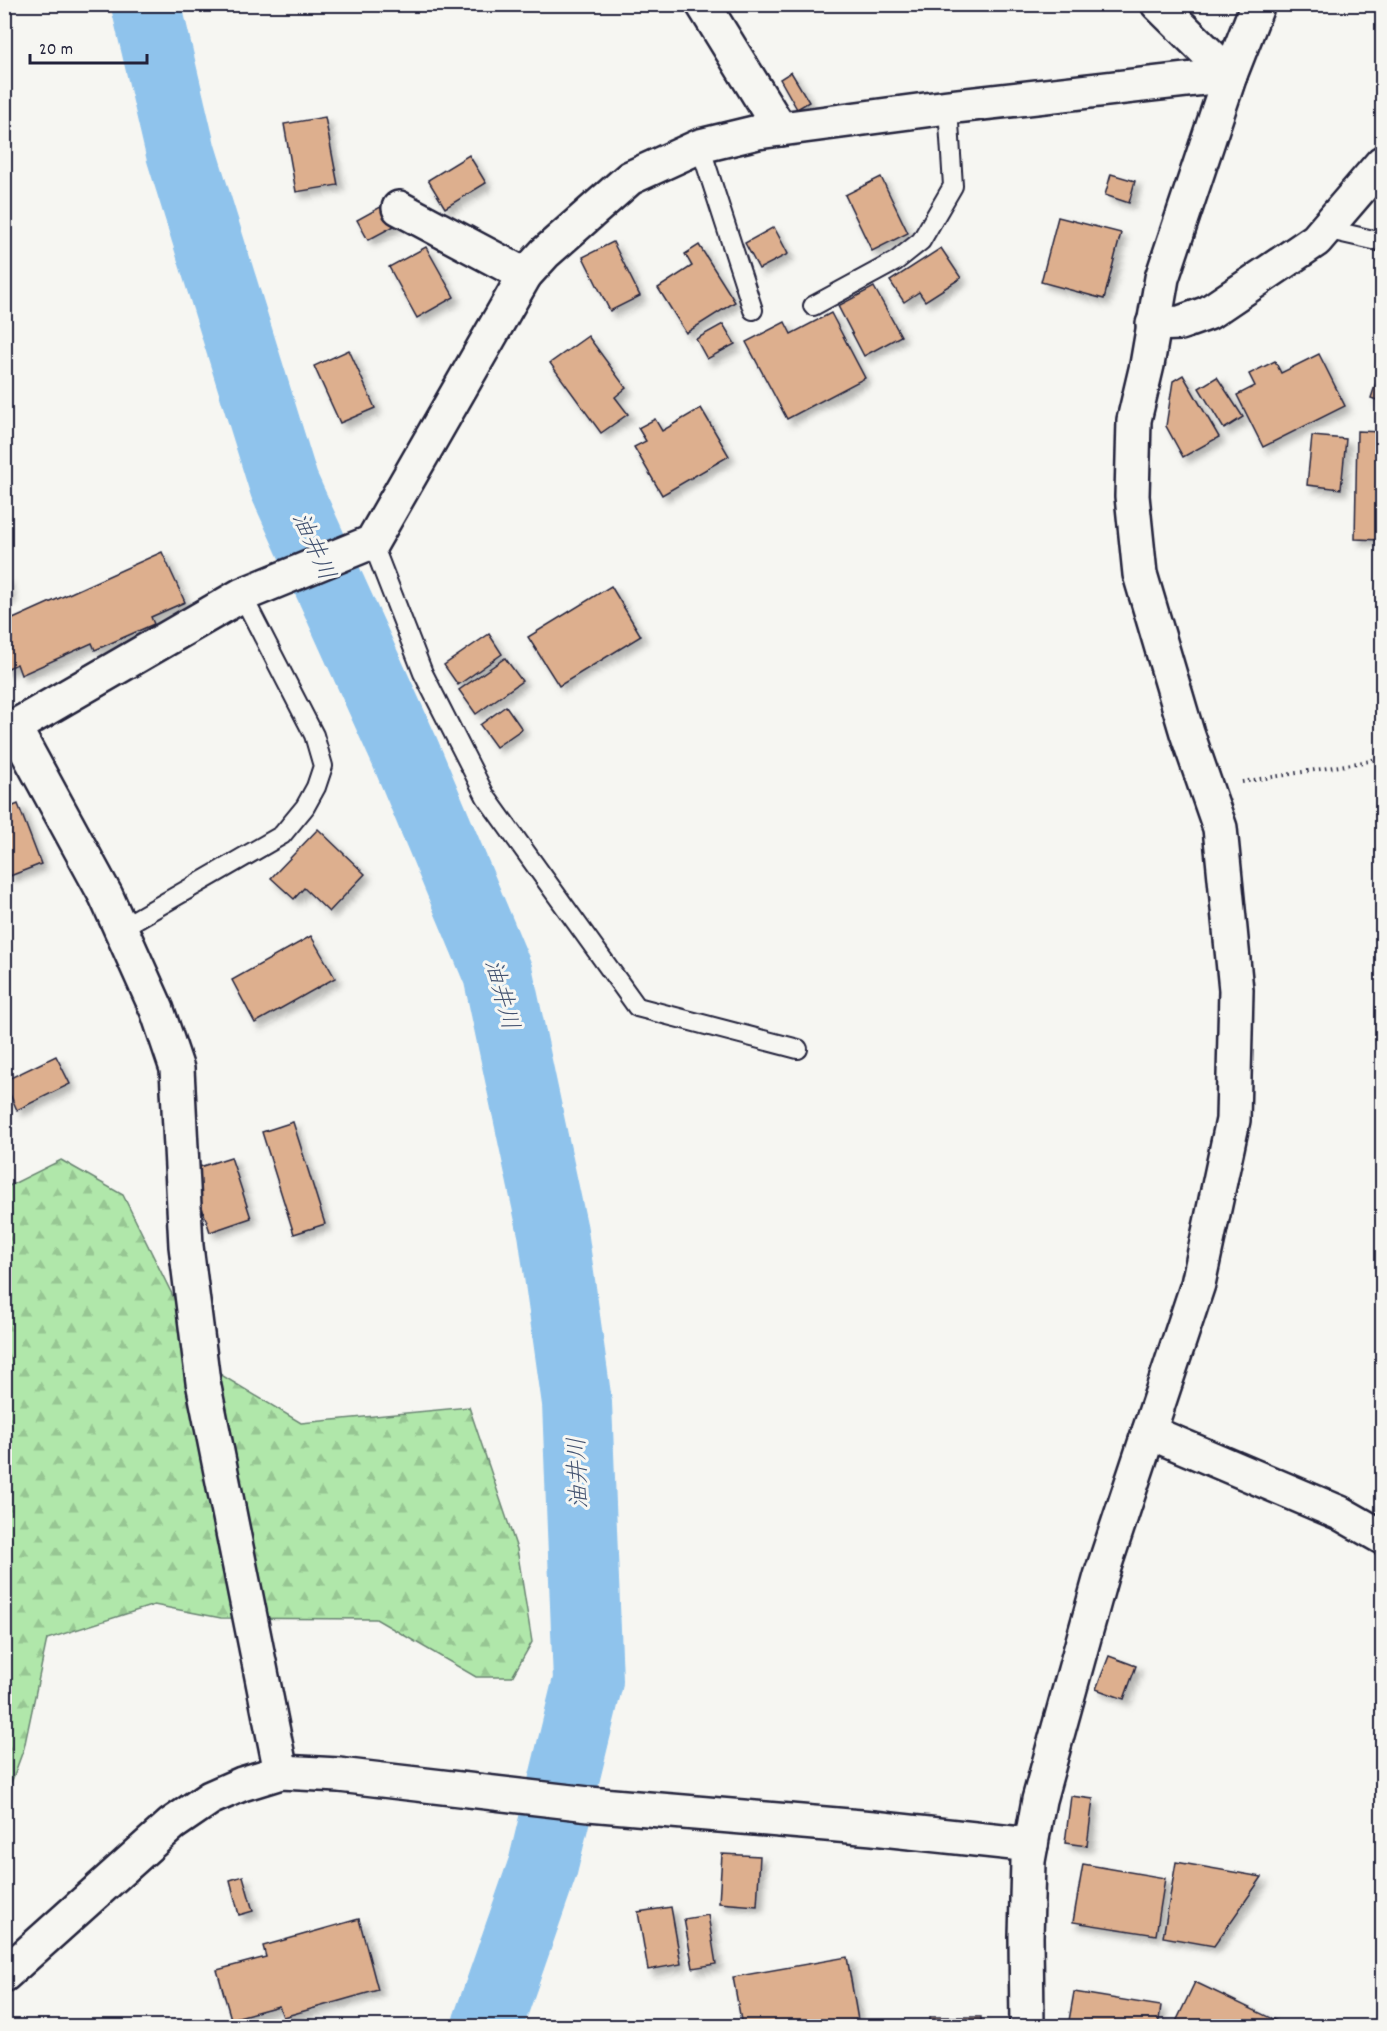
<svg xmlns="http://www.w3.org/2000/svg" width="1387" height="2031" font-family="Dekko,'Klee One',sans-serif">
  <defs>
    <pattern id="forest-firs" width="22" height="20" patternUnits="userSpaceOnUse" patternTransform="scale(1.5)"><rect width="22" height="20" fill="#b0e7aa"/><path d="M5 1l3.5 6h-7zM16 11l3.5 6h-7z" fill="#97c693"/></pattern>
    <filter id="shadow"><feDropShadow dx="5.5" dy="5.5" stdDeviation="3" flood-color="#0004"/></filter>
  </defs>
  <rect width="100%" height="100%" fill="#f6f6f2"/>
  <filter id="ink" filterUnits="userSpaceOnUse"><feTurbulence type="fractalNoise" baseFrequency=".0167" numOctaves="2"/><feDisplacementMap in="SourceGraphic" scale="12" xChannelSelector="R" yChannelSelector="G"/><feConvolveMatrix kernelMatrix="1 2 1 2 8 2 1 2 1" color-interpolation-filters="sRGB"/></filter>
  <g filter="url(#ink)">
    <path fill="url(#forest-firs)" stroke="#698472" stroke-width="1.5" d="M61 1160 123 1195 208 1367 301 1423 469 1407 517 1549 532 1642 512 1677H476L376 1619 221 1618 154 1605 47 1639 24 1748 10 1786 5 1789V1188Z"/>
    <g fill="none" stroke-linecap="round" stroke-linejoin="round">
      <path stroke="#8fc3ec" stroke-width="70" d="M146 4 181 153 284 485 404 750 498 974 553 1232 577 1403 588 1681 543 1866 487 2026"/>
    </g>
    <g fill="#ddaf8e" stroke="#22223b" stroke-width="1.5" filter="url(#shadow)">
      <path d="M791 72 809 102 797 109 780 79Z"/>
      <path d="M325 117 338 185 296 192 284 124Z"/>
      <path d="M469 155 486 183 445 208 428 180Z"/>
      <path d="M1111 174 1135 181 1129 203 1105 195Z"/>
      <path d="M881 177 908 233 872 251 845 195Z"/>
      <path d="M386 204 398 224 368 240 357 220Z"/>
      <path d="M1058 217 1121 233 1104 299 1041 282Z"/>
      <path d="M774 227 788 254 759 269 745 243Z"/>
      <path d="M613 242 640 296 610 311 583 257Z"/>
      <path d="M699 245 735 302 686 333 658 288 692 266 685 254Z"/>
      <path d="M426 247 454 297 417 318 389 267Z"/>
      <path d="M941 248 961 278 925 301 919 292 904 302 890 281Z"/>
      <path d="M874 287 901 336 864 356 838 306Z"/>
      <path d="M831 313 865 378 787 419 746 342 785 322 791 334Z"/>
      <path d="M723 324 735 344 707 359 696 339Z"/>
      <path d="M588 336 626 388 615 397 628 414 601 433 550 363Z"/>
      <path d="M349 350 375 408 340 423 314 366Z"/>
      <path d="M1319 354 1345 406 1263 447 1237 395 1255 386 1249 374 1275 361 1281 373Z"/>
      <path d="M1382 364V402L1371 398Z"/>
      <path d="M1183 375 1219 437 1183 457 1166 426 1173 381Z"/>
      <path d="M1217 377 1243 417 1224 429 1199 388Z"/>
      <path d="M701 408 729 456 662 495 634 447 646 441 638 428 655 419 662 431Z"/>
      <path d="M1357 431 1382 432V540L1355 539Z"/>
      <path d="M1312 436 1346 439 1341 489 1307 485Z"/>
      <path d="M162 552 185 602 151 617 154 624 95 650 92 643 21 675 17 664 4 670V641L6 640 4 623Z"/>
      <path d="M6 578 10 597 4 599V579Z"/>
      <path d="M611 586 641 636 559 686 528 637Z"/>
      <path d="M489 634 502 654 458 685 444 665Z"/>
      <path d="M505 658 522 681 476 714 459 690Z"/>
      <path d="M506 706 522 729 496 747 480 725Z"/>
      <path d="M18 804 41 864 10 876 4 861V810Z"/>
      <path d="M318 829 365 874 329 912 304 888 294 899 271 878Z"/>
      <path d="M311 936 335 978 255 1023 232 980Z"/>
      <path d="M56 1056 70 1084 17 1110 4 1081Z"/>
      <path d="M293 1122 325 1224 294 1234 262 1132Z"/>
      <path d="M231 1157 251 1218 210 1232 190 1170Z"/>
      <path d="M1109 1656 1136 1666 1124 1699 1096 1689Z"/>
      <path d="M1071 1796 1093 1799 1087 1846 1065 1843Z"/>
      <path d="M722 1854 760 1856 757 1906 719 1903Z"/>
      <path d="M1176 1862 1262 1877 1214 1946 1163 1937Z"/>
      <path d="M1083 1864 1165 1878 1156 1935 1073 1922Z"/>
      <path d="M243 1876 253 1911 239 1915 230 1880Z"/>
      <path d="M671 1907 681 1964 648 1970 638 1912Z"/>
      <path d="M708 1915 716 1964 693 1968 684 1919Z"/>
      <path d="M359 1919 378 1990 283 2017 279 2006 231 2019 217 1970 266 1957 263 1946Z"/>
      <path d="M847 1957 858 2020 824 2026H742L733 1977Z"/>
      <path d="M1195 1982 1285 2025 1284 2026H1174Z"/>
      <path d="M1074 1992 1161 2006 1158 2026H1068Z"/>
      <rect x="930" y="2017" width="51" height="9"/>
    </g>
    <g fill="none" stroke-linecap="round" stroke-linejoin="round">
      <g stroke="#22223b" stroke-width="22">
        <g id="service">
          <path d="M700 146 753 310"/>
          <path d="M1325 229 1382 242"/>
          <path d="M813 306 896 261 921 241 953 186 948 107"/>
          <path d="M372 542 423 673 486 797 637 1007 798 1049"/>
          <path d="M121 928 282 835 305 807 316 787 323 766 314 735 242 595"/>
        </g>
      </g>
      <g stroke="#22223b" stroke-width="38">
        <g id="minor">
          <path d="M703 4 780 129"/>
          <path d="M1158 4 1230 75"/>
          <path d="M399 208 525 275"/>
          <path d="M1153 324 1180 323 1208 313 1316 240 1382 163"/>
          <path d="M14 727 106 896 157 1010 177 1069 186 1246 203 1382 281 1772"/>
          <path d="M4 733 242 595 372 542 525 275 545 253 630 178 700 146 758 132 948 107 1230 75"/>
          <path d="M1149 1432 1340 1513 1382 1537"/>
          <path d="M4 1975 172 1824 210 1798 242 1784 281 1772 339 1775 589 1804 873 1828 1031 1845"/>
        </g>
      </g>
      <g stroke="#22223b" stroke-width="38">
        <path id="tertiary" d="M1027 2026 1026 1937 1028 1861 1039 1800 1101 1576 1198 1284 1233 1120 1236 990 1220 828 1187 733 1140 574 1132 496 1134 420 1147 365 1162 278 1230 75 1258 4"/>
      </g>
      <path stroke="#22223b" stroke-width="4" stroke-dasharray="1.5 4.5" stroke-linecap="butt" d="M1242 782 1370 761 1382 756"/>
      <use href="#service" stroke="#f6f6f2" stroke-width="18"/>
      <use href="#minor" stroke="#f6f6f2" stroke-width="33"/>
      <use href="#tertiary" stroke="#f6f6f2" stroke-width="33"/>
    </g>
  </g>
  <g text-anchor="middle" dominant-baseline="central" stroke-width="6" stroke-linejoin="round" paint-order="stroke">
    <g font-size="24" font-style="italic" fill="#435270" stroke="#f6f6f2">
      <text transform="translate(312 547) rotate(66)">油井川</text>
      <text transform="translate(500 995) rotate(75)">油井川</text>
      <text transform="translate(580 1473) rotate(-92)">油井川</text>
    </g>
  </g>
  <rect width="1387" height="2031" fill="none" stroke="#f6f6f2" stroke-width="24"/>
  <rect x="12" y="12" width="1363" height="2007" fill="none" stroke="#22223b" stroke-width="2" filter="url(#ink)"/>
  <path d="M30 54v9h117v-9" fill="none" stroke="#22223b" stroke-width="3"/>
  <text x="39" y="54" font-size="18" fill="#22223b" stroke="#f6f6f2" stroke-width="4.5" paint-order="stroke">20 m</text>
</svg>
